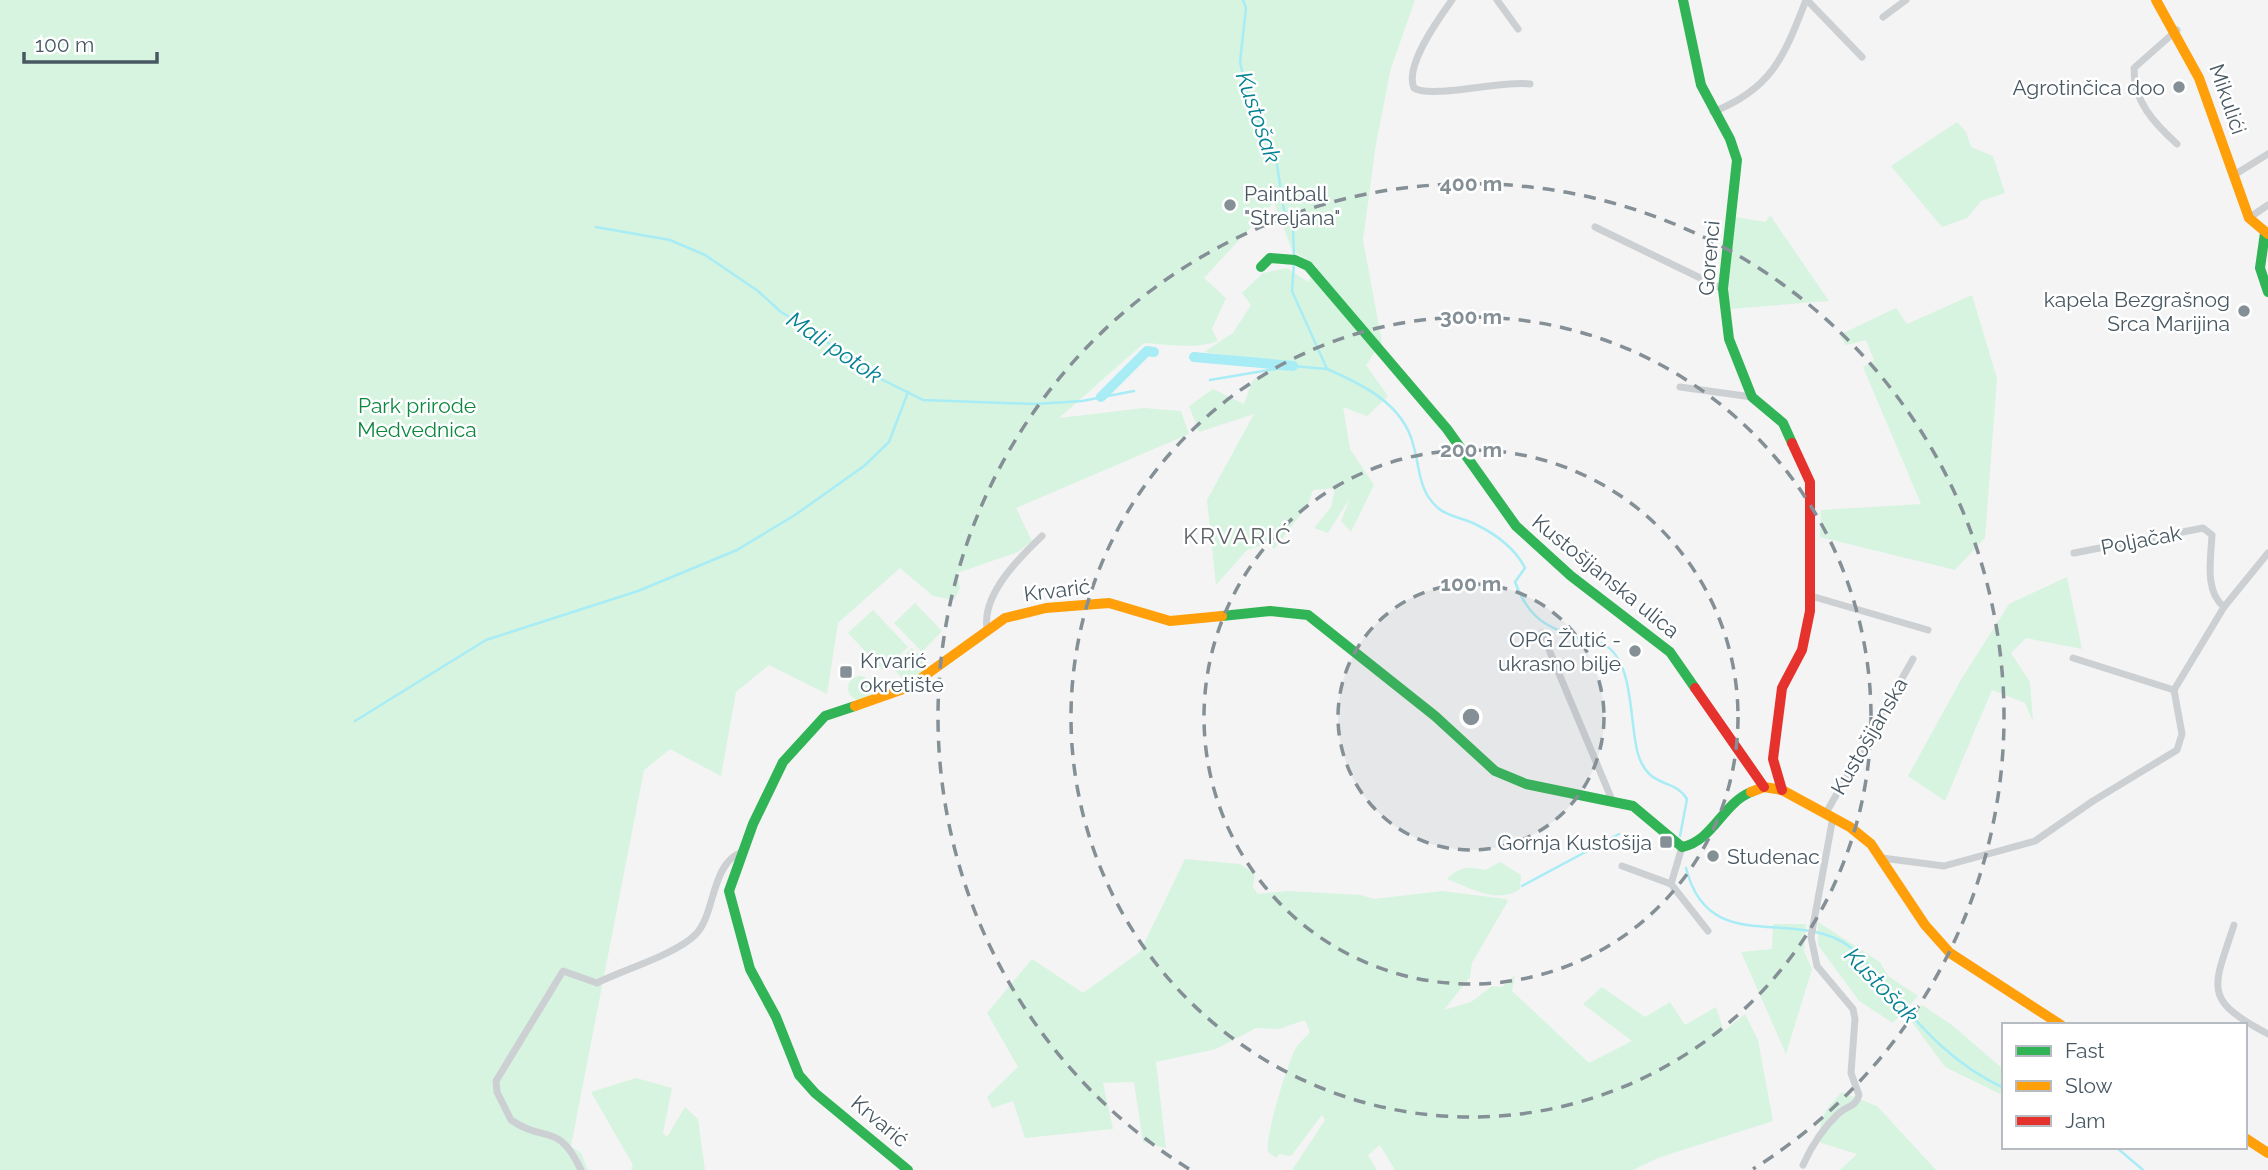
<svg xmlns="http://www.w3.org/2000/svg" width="2268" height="1170" font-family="Raleway,sans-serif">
  <rect width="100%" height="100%" fill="#f4f4f4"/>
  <g fill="#d7f4e0">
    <path d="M0 0H1415L1391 68 1376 144 1363 240 1382 342 1366 365 1388 396 1367 416 1343 407 1350 449 1374 485 1351 532 1341 521 1350 498 1328 533 1314 528 1331 507 1335 488 1313 490 1308 505 1274 549 1269 543 1247 550 1216 585 1207 500 1254 414 1199 432 1189 406 1213 389 1244 404 1252 381 1267 371 1265 360 1204 352 1233 333 1251 305 1242 293 1263 273 1287 268 1308 282 1317 267 1292 250 1274 202 1204 278 1226 298 1212 329 1218 341C1194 350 1170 344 1144 343L1059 418 1144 408 1181 411 1189 434 1016 508 1032 541 1018 552 957 573 960 588 954 600 933 596 900 568 838 623 827 694 769 665 736 692 721 776 670 749 644 770 571 1146 581 1153 588 1170H0Z"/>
    <path d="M1957 122 1966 132 1971 147 1993 156 2005 193 1981 201 1967 218 1942 227 1891 166Z"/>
    <path d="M1770 215 1829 301 1730 309 1727 306 1735 217 1766 222Z"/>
    <path d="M1972 295 1997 378 1985 538 1955 570 1820 537 1821 510 1921 504 1863 367 1874 360 1866 340 1846 345 1839 335 1896 308 1907 324Z"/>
    <path d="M2067 577 2082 649 2026 638 2011 653 2030 682 2033 722 2025 703 1992 690 1945 801 1908 776 1962 678 2009 604Z"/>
    <path d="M915 603 942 631 922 652 894 623Z"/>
    <path d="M873 610 908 647 883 670 848 633Z"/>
    <path d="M912 648 930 667 913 677 902 678 893 668Z"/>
    <circle cx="860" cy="688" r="12"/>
    <path d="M1185 859 1240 864 1255 874 1253 887 1258 894 1288 891 1361 895 1374 899 1442 891 1506 899 1508 901 1472 963 1470 977 1444 1010 1471 1002 1492 986 1502 987 1515 975 1512 991 1589 1063 1632 1041 1583 1004 1602 987 1645 1017 1670 1002 1685 1025 1716 1007 1724 1031 1745 1014 1758 1040 1773 1121 1658 1158 1633 1170H1395L1380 1145 1368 1155 1377 1170H1292L1325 1120 1322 1115 1291 1156 1279 1154 1276 1158 1268 1152C1265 1136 1287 1064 1296 1048 1299 1042 1306 1038 1310 1032L1305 1020 1279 1029 1256 1028 1216 1049 1156 1062 1166 1148 1143 1142 1134 1082 1103 1083 1113 1129 1025 1138 1013 1101 992 1108 987 1097 1018 1067 987 1013 1032 959 1083 993 1140 952Z"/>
    <path d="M1500 862 1521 875 1520 889C1498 905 1468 887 1447 879 1460 866 1469 866 1485 870Z"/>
    <path d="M1818 922 1880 962 1888 976 1918 996 1893 1023 1859 1001 1818 945Z"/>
    <path d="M1773 924H1806L1804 951 1812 969 1786 1054 1741 952 1772 949Z"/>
    <path d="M1922 1005 1952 1025 2004 1070V1096L1945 1067 1909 1018Z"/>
    <path d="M636 1078 672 1088 663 1133 667 1137 685 1107 698 1119 705 1170H631L633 1165 591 1092Z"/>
    <path d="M1842 1092 1877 1106 1936 1170H1840L1857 1154 1821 1143C1817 1118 1826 1109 1842 1092Z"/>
  </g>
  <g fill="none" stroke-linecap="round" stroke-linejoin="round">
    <g stroke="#a8ecf5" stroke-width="2.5">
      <path d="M1243 0 1246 8 1240 62 1247 92 1277 165 1284 210 1293 229 1294 256"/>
      <path d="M596 227 670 240 705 255 758 291 781 312 812 330 861 369 923 400 1035 404 1082 401 1134 391"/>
      <path d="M1294 263 1292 291 1327 369C1362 384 1403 404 1413 444 1420 467 1418 491 1438 508 1447 516 1462 518 1473 523 1494 533 1515 548 1525 568L1515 582C1529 619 1546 627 1581 639 1588 641 1597 641 1603 644 1635 660 1629 724 1638 754 1649 790 1674 777 1687 799L1680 836"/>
      <path d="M1210 380 1293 366 1327 369"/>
      <path d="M355 721 486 640 638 591 737 550 795 515 864 466 889 442 908 392"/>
      <path d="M1686 868C1707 952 1782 913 1837 939 1859 949 1876 975 1891 992 1925 1032 1956 1066 2004 1088"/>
      <path d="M1522 886 1619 834"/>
      <path d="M2116 1147 2143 1170"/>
    </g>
    <g stroke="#a8ecf5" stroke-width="10">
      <path d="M1194 357 1293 366"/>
      <path d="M1101 397 1147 351 1154 352"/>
    </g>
    <g stroke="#cdd0d3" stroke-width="7">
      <path d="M1452 0C1439 18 1404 66 1414 88 1431 99 1502 80 1530 84"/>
      <path d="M1497 0 1518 29"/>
      <path d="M1807 0 1862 57"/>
      <path d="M1883 17 1906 0"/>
      <path d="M1713 112C1773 88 1784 56 1806 0"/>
      <path d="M2177 144C2154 123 2133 101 2134 68L2177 30"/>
      <path d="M2234 175 2268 154"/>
      <path d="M2249 218 2268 205"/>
      <path d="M1595 227 1723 289"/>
      <path d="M1680 387 1752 397"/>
      <path d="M2074 553 2203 528 2212 535C2211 558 2204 591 2224 607L2174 690"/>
      <path d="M1811 596 1928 630"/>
      <path d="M2224 607 2268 553"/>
      <path d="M987 628C982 594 1020 557 1042 536"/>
      <path d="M1542 633 1612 800"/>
      <path d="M2073 658 2174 690"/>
      <path d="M1826 813 1913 659"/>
      <path d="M1882 858 1944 866 2035 841 2093 801 2177 750 2182 734 2174 690"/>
      <path d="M1622 866 1671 884 1708 931"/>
      <path d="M1671 884 1682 847"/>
      <path d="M2234 925C2213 989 2202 999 2268 1034"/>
      <path d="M1803 1165C1811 1147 1824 1127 1839 1113 1847 1106 1856 1107 1859 1095L1851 1073 1855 1019 1853 1009 1817 966 1811 937 1833 817"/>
      <path d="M581 1170C558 1121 546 1144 511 1120L497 1092 496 1081 563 971 597 983C623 970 676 954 695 935 716 915 710 864 742 852"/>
    </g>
    <g stroke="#30b455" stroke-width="10">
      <path d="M1683 0 1701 85 1730 139 1737 160 1723 289 1729 339 1752 397 1783 423 1792 443"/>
      <path d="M2265 233 2260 268 2268 292"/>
      <path d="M1261 267 1270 258 1295 260 1308 266 1447 429 1516 526 1571 576 1670 652 1695 688"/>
      <path d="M1222 616 1270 611 1308 615 1435 716 1495 771 1526 784 1633 806 1682 847C1713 841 1722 804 1751 792"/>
      <path d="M855 706 825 716 783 762 753 824 729 891 750 969 776 1017 799 1075 815 1093 908 1170"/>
    </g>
    <g stroke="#ff9f0a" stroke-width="10">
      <path d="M2156 0 2199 78 2249 218 2268 234"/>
      <path d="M855 706 909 687 1005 618 1046 608 1109 603 1170 621 1222 616"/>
      <path d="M1751 792 1764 787 1782 790 1850 827 1871 844 1925 925 1950 953 2061 1025"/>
      <path d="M2245 1138 2268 1153"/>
    </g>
    <g stroke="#e5322d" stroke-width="10">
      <path d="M1695 688 1764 787"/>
      <path d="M1782 790 1773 759 1782 688 1802 650 1810 611V482L1792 443"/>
    </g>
  </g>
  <circle cx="1471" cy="717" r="133" fill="#848f96" fill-opacity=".12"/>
  <g fill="none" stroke="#848f96" stroke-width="3.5" stroke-dasharray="12 9">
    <circle cx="1471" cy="717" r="133"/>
    <circle cx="1471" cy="717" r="267"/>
    <circle cx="1471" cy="717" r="400"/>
    <path d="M1189 1169A533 533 0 1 1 1753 1169"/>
  </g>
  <g fill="#848f96" stroke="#fff" stroke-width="2.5">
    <circle cx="2179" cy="87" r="7"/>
    <circle cx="1230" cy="205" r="7"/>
    <circle cx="2244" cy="311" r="7"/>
    <circle cx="1635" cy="651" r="7"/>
    <rect x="839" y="665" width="14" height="14" rx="3.5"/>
    <rect x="1659" y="835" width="14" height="14" rx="3.5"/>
    <circle cx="1713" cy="856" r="7"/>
  </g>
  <g text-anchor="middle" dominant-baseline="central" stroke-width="5" stroke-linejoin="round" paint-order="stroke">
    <g font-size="21" fill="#485863" stroke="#fff" text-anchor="end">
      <text x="2165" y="87">Agrotinčica doo</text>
      <text x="1244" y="193" text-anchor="start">Paintball<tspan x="1244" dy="24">"Streljana"</tspan></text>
      <text x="2230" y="299">kapela Bezgrašnog<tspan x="2230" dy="24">Srca Marijina</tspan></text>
      <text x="1621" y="639">OPG Žutić -<tspan x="1621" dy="24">ukrasno bilje</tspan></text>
      <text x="860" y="660" text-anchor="start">Krvarić<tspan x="860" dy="24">okretište</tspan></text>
      <text x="1652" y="842">Gornja Kustošija</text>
      <text x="1727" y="856" text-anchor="start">Studenac</text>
    </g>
    <g font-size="21" fill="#485863" stroke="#fff">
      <text transform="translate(2228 99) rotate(71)">Mikulići</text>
      <text transform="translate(1709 258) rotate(-85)">Gorenci</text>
      <text transform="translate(2141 540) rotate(-11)">Poljačak</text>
      <text transform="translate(1606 576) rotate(39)">Kustošijanska ulica</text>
      <text transform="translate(1057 590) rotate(-7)">Krvarić</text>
      <text transform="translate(1869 736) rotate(-60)">Kustošijanska</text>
      <text transform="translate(880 1121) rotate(40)">Krvarić</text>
    </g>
    <g font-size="21" fill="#0e8840" stroke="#fff">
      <text x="417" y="405">Park prirode<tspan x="417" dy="24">Medvednica</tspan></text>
    </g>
    <g font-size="23" font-style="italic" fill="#048293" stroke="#fff">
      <text transform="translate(1259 117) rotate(71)">Kustošak</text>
      <text transform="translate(835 347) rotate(34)">Mali potok</text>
      <text transform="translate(1882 985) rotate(46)">Kustošak</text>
    </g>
    <g font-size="23" letter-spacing="2" fill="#5e6468" stroke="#fff">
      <text x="1238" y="535">KRVARIĆ</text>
    </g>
  </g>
  <circle cx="1471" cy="717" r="10" fill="#848f96" stroke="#fff" stroke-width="3.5"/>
  <g font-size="21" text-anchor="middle" font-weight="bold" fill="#848f96" stroke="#fff" stroke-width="5" stroke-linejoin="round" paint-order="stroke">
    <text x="1471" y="191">400 m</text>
    <text x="1471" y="324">300 m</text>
    <text x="1471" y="457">200 m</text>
    <text x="1471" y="591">100 m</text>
  </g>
  <rect x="2002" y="1023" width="245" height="126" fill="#ffffff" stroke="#b6bcc1" stroke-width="2"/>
  <rect x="2016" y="1046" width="35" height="10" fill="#30b455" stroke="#b6bcc1" stroke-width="2"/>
  <text x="2065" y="1058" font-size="21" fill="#485863">Fast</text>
  <rect x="2016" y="1081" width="35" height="10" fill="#ff9f0a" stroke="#b6bcc1" stroke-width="2"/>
  <text x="2065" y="1093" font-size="21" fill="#485863">Slow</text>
  <rect x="2016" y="1116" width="35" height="10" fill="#e5322d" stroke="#b6bcc1" stroke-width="2"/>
  <text x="2065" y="1128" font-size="21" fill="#485863">Jam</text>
  <path d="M24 52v10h133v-10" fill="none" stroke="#485863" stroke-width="3.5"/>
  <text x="35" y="52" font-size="21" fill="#485863" stroke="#ffffff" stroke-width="5" paint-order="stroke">100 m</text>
</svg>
